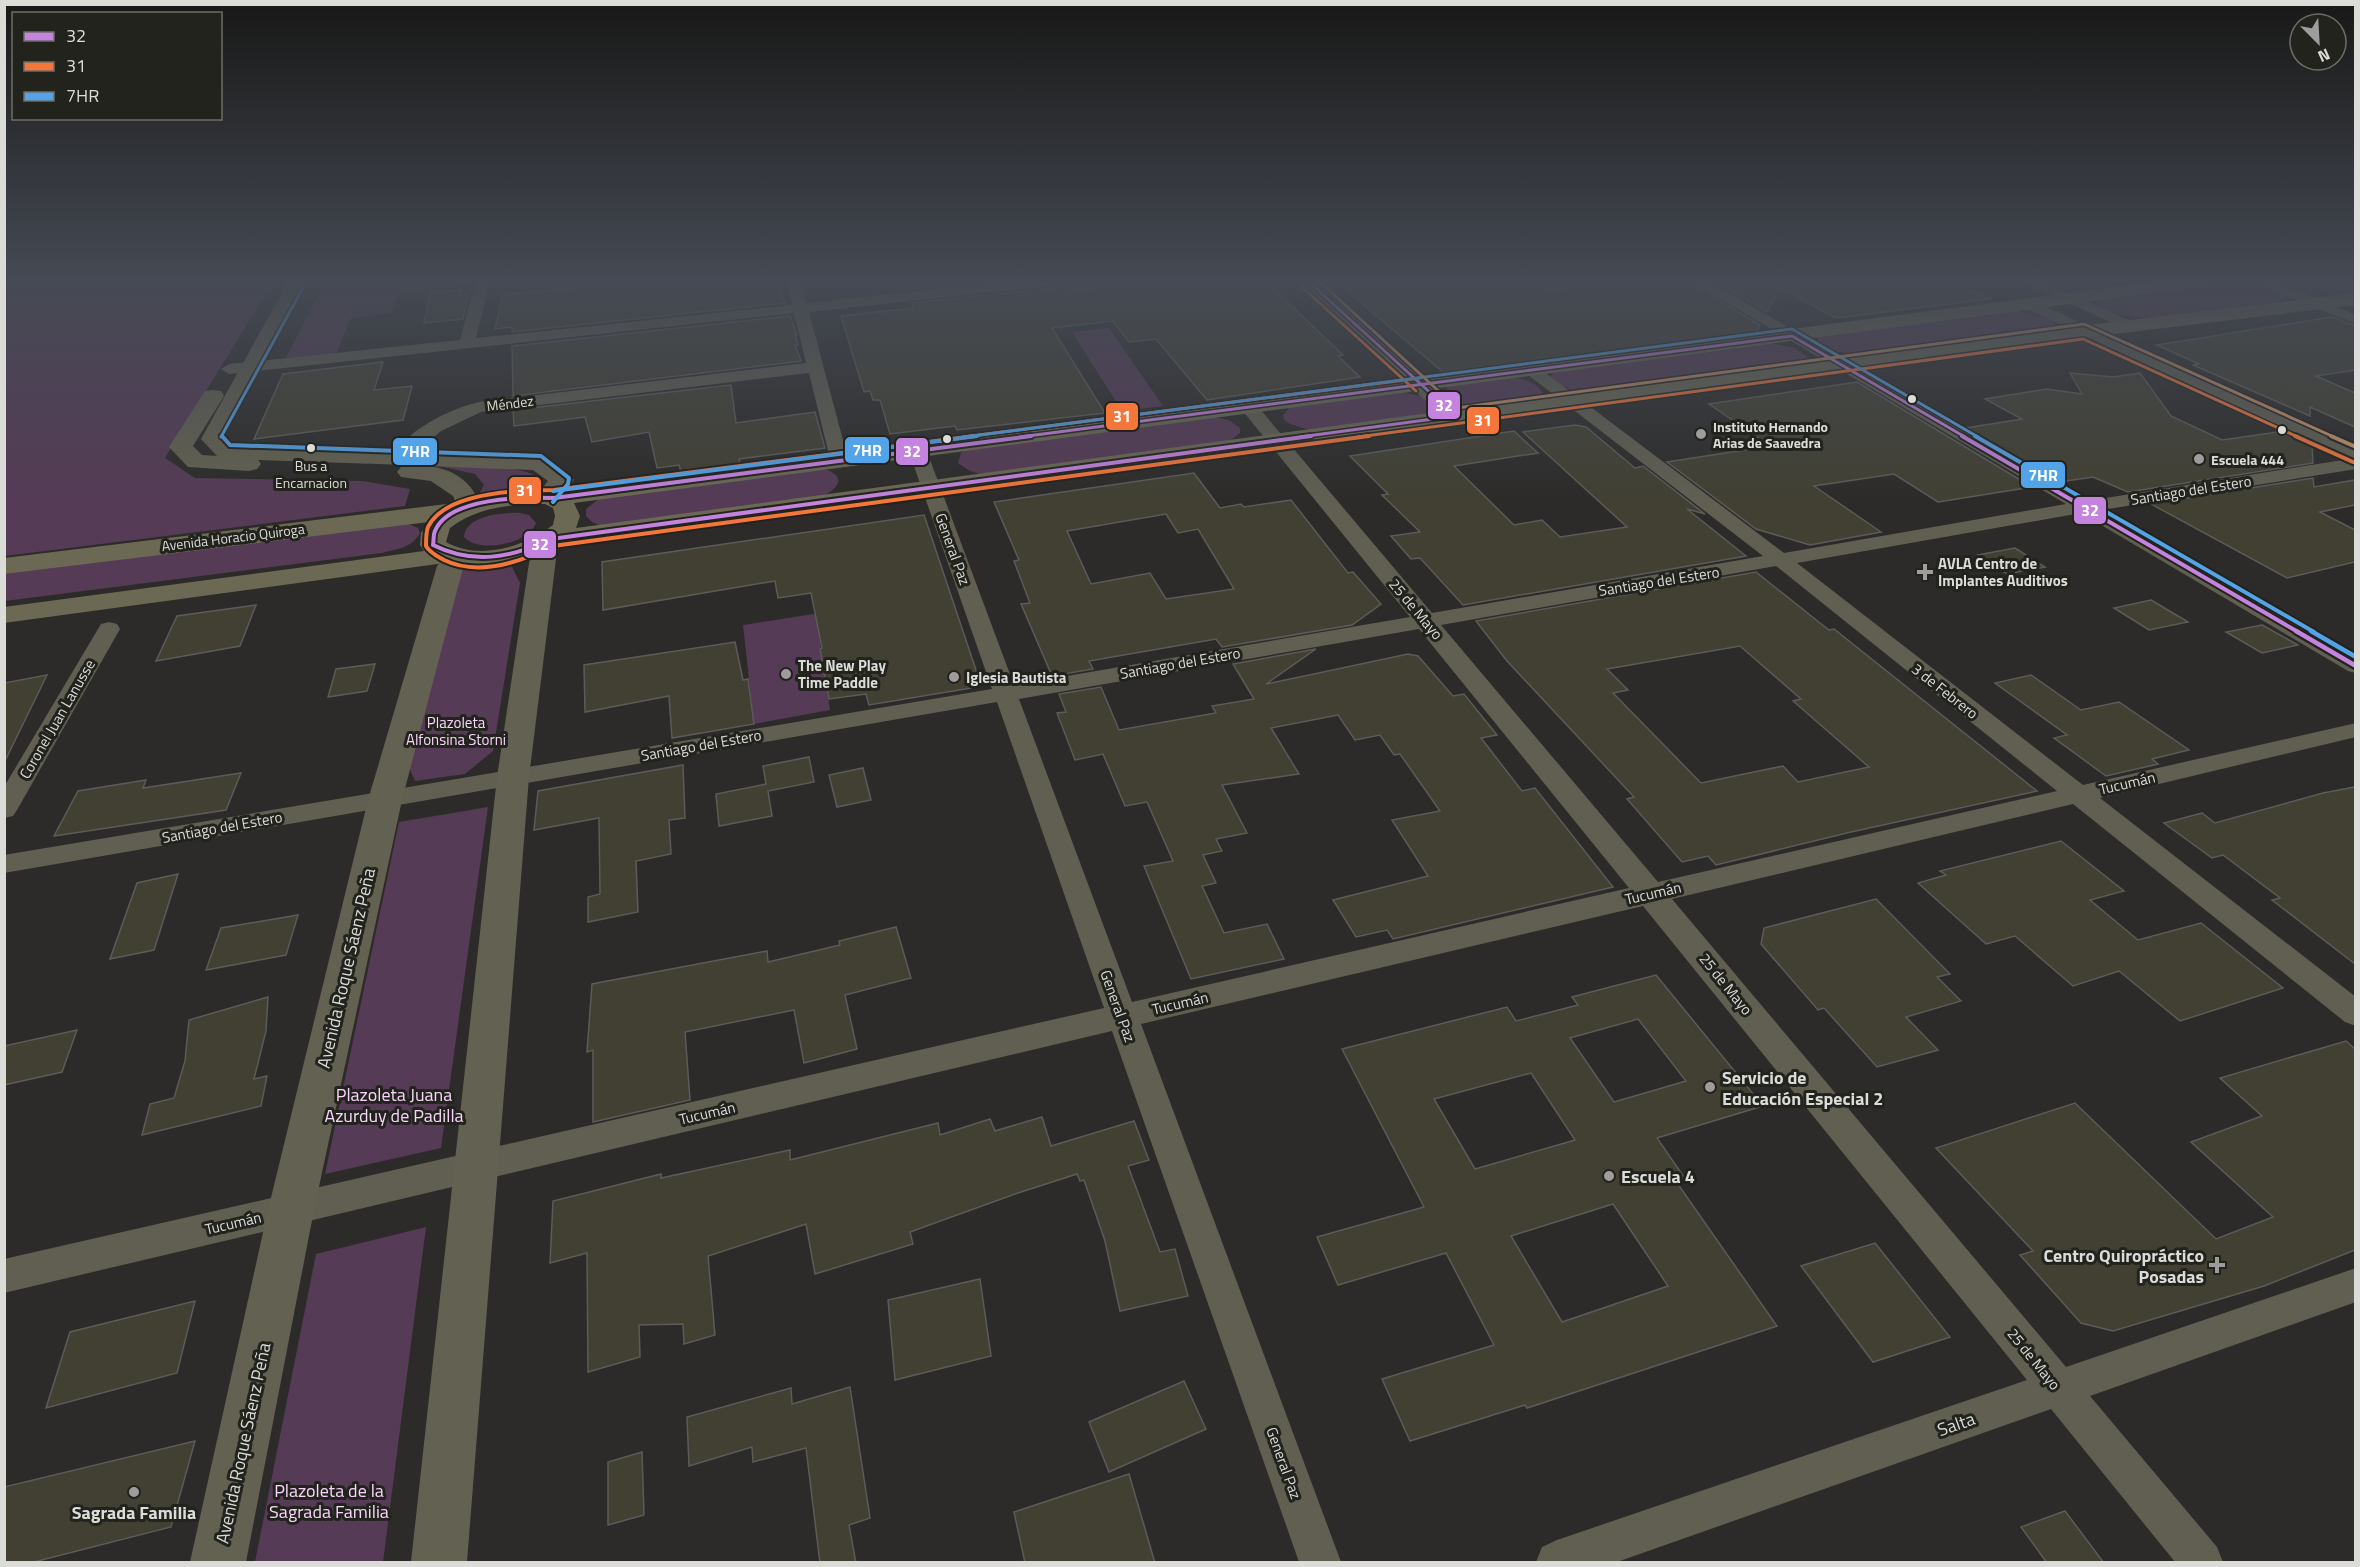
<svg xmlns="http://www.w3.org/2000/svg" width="2360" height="1567" font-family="'Titillium Web',sans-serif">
  <rect width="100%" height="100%" fill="#2c2b29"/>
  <g fill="#553b56">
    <path d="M274 280 165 458 195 478 363 481 410 489 405 506 5 556 4 281Z"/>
    <path d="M326 280H471V284L399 291 391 313 351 318 336 354 285 360Z"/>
    <path d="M2299 280H2355V291L2324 289Z"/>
    <path d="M2241 281 2269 287 2287 296 2285 300 2277 302C2233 308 2133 332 2097 305L2096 302 2098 298Z"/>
    <path d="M2015 310 2050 319 2057 328 2053 331 1866 357 1830 350 1818 341V337Z"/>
    <path d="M1109 328 1156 396 1163 406 1122 411 1072 332Z"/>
    <path d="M1771 343 1795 348 1808 358 1807 362 1582 393 1560 386 1551 377 1553 372Z"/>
    <path d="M1510 377C1522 379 1537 381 1543 394L1540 399C1511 403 1471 418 1446 396L1445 391 1448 386Z"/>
    <path d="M1401 392 1421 396 1432 404 1430 412 1424 416 1310 430 1290 424 1284 420 1283 415 1291 406Z"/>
    <path d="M1209 416 1229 420 1240 428V433L1227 443 980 474 970 471 958 463 961 453 968 448Z"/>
    <path d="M430 464C463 466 514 462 542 479L540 488 478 496 484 485 475 474Z"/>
    <path d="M819 467C841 473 846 483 824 496L601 526 592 522 586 516V509L602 496Z"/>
    <path d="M520 513 529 515 536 523C529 544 478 554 464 537 465 515 504 512 520 513Z"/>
    <path d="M388 524H409L418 528 420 533C412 548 397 549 382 553L5 601 4 573Z"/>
    <path d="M485 562 510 563 520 583 493 751 465 774 415 781 408 765 450 585 463 568Z"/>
    <path d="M814 614 816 616 830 710 754 724 743 625Z"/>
    <path d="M488 807 441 1148 325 1174 399 822Z"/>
    <path d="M426 1227 383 1562H255L316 1254Z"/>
  </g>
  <g fill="#414033" stroke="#5b5b59" stroke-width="1.5" fill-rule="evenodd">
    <path d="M589 280H617L619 287 689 280H776L785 303 512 332V327L495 329 503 295 591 286Z"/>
    <path d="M902 280H996L906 290Z"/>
    <path d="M1162 280H1258L1265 287 1271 286 1343 355 1338 356 1360 377 1207 400 1156 339 1129 342 1113 321 1052 328 1105 413 957 430 955 426 890 434 880 400H873L870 391 864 392 841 316 914 308 911 303 1065 287V291Z"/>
    <path d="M1381 280H1535L1548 290 1627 280H1687L1760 325 1756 332 1443 372 1340 285Z"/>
    <path d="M1762 280H1876L1886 285 1949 280 1989 299 1836 318 1780 288 1767 312 1721 285Z"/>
    <path d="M460 290 459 296 468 294 463 319 424 323 430 293Z"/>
    <path d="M790 316 797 335H795L798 345H795L801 361 513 396 512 346Z"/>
    <path d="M2332 317 2355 326V370L2316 376 2355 393V427L2310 407V416L2193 365 2199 364 2157 345Z"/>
    <path d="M383 362 374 390 412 386 403 420 254 439 283 374Z"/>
    <path d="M2070 373 2113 377 2140 373 2171 416 2222 440 2284 431 2312 444 2313 463 2128 492 2093 477 2059 482 1966 428 2022 419 1985 399 2047 389 2082 394Z"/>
    <path d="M1857 382 2032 487 1938 502 1894 474 1814 486 1881 532 1810 545 1756 529 1667 462 1770 446 1709 404Z"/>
    <path d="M731 385 736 423 815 412 825 448 739 459 740 463 681 472 679 465 657 468 649 432 592 442 585 417 514 426 513 410Z"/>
    <path d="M1575 425 1586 427 1635 468 1643 466 1705 514 1687 509 1746 556 1463 605 1420 558 1411 559 1391 536 1420 532 1382 495 1388 494 1350 456 1514 431 1538 453 1454 466 1514 525 1542 520 1560 537 1627 527 1523 432Z"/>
    <path d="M1194 473 1220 508 1241 504 1244 507 1291 500 1348 573 1353 572 1381 604 1352 625 1222 647 1216 639 1089 661 1093 669 1052 676 1021 604 1030 603 1014 561 1019 560 994 502ZM1166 514 1178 533 1198 529 1234 589 1166 599 1150 573 1091 584 1067 531Z"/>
    <path d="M2313 478 2314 487 2355 480V505L2320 512 2355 530V562L2287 578 2151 504Z"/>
    <path d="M924 515 979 679 971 688 869 705 866 694 829 699 820 649 822 648 811 593 778 598 775 581 603 610 602 562Z"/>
    <path d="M2015 548 2045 567 2007 574 1978 555Z"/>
    <path d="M1756 572 1820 623 1829 630 1834 629 2037 791 1851 832 1716 865 1708 856 1682 862 1627 799 1634 797 1507 661 1476 621ZM1740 646 1801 699 1793 701 1869 767 1798 782 1783 766 1701 783 1613 693 1628 690 1607 669Z"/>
    <path d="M2151 600 2188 622 2149 630 2114 608Z"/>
    <path d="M256 605 240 646 156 661 177 616Z"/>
    <path d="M2262 625 2298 645 2262 653 2226 632Z"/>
    <path d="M735 642 743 680 748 679 754 724 672 738 669 696 585 712 584 665Z"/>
    <path d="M1316 649 1266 684 1408 654 1418 656 1453 696 1464 694 1497 735 1481 738 1522 791 1535 788 1613 887 1393 939 1387 930 1356 937 1333 900 1428 876 1392 820 1440 811 1400 754 1394 755 1380 735 1355 740 1338 715 1271 728 1299 774 1222 785 1247 833 1216 839 1222 851 1203 855 1216 883 1202 886 1224 933 1267 924 1284 959 1191 979 1144 866 1173 861 1147 802 1125 806 1103 754 1075 760 1057 713 1066 712 1059 694 1101 687 1119 730 1216 713 1212 706 1254 699 1233 664Z"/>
    <path d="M375 664 367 691 328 697 336 669Z"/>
    <path d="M47 675 4 763V683Z"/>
    <path d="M2031 675 2081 710 2119 702 2189 750 2152 759 2158 764 2106 776 2054 738 2067 735 1995 683Z"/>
    <path d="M809 757 814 782 768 791 772 816 719 826 716 794 766 784 763 766Z"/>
    <path d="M683 765 685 818 669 820 671 854 636 861 638 912 588 922V897L600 894 599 818 534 830 538 791Z"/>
    <path d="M863 768 871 800 837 807 829 775Z"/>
    <path d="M241 773 226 810 54 836 78 791 146 780 143 788Z"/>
    <path d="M2355 787V964L2272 900 2280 898 2223 855 2212 858 2164 823 2202 813 2215 823 2323 793Z"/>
    <path d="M2061 841 2124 891 2090 900 2138 940 2201 923 2283 988 2180 1021 2119 971 2073 986 2015 936 1986 944 1918 883 1946 875 1940 871Z"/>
    <path d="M178 874 154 950 110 959 137 883Z"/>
    <path d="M1876 899 1950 974 1937 977 1961 1001 1906 1017 1938 1050 1877 1067 1824 1008 1818 1010 1761 944 1764 928Z"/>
    <path d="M298 915 286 955 206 970 221 928Z"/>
    <path d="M896 927 911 978 845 995 857 1049 804 1063 794 1010 685 1032 690 1100 593 1122V1050L587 1052 592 984 767 951 768 962 840 945 839 941Z"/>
    <path d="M1656 975 1763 1106 1657 1138 1684 1177 1675 1180 1777 1326 1527 1408 1525 1405 1410 1441 1382 1379 1494 1345 1446 1253 1338 1285 1317 1237 1424 1207 1342 1049 1507 1007 1516 1021 1578 1005 1572 997ZM1638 1019 1686 1081 1614 1102 1570 1038ZM1531 1073 1575 1140 1475 1169 1434 1099ZM1613 1204 1668 1286 1562 1322 1511 1236Z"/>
    <path d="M268 997 266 1031 254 1079 267 1076 261 1106 142 1135 150 1104 174 1098 185 1061 189 1020Z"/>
    <path d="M77 1030 62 1072 4 1085V1046Z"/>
    <path d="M2346 1041 2355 1049V1250L2264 1286 2113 1331 2081 1323 2020 1255 2033 1251 1936 1148 2075 1103 2216 1239 2273 1217 2191 1142 2262 1116 2220 1078Z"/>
    <path d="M1042 1117 1051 1146 1134 1121 1149 1160 1128 1166 1160 1252 1175 1249 1188 1296 1120 1311 1105 1241 1084 1180 1080 1181 1077 1174 1018 1193 910 1232 913 1244 815 1274 806 1224 708 1256 715 1335 684 1344 683 1324 639 1325 640 1357 588 1372 587 1253 550 1263 553 1201 661 1174V1178L790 1150V1160L938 1123 940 1135 990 1119 995 1131Z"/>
    <path d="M1875 1243 1950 1337 1873 1362 1801 1266Z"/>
    <path d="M980 1279 991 1356 895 1380 888 1300Z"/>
    <path d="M195 1301 177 1373 46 1408 70 1332Z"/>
    <path d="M1184 1381 1206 1429 1109 1472 1089 1422Z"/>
    <path d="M850 1387 870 1518 849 1525 856 1563H820L806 1448 753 1462 752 1447 689 1466 687 1417 791 1388 792 1404Z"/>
    <path d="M195 1441 171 1527 30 1563H4V1487Z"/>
    <path d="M642 1452 644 1515 608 1525V1462Z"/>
    <path d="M1129 1474 1155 1563H1025L1014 1512Z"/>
    <path d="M2065 1511 2104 1563H2047L2021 1527Z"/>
  </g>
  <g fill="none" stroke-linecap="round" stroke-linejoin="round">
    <g fill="#605f52" fill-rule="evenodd">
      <path d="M476 280H490L476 338 792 305 786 280H800L806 303 1022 280H1074L1067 284 809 312 848 459 845 463H833L830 459 809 373 481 412 441 431 404 462H392L389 458C409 430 446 410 479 402L806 363 794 313 229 374 221 369 229 364 460 340Z"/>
      <path d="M1689 280H1707L2087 501 2349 459 2025 308 2023 305 2025 302H2035L2356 448V469L2102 510 2356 656V673L2348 671 2081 513 1797 563 2083 785 2356 723V737L2100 798 2356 997V1026L2345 1022 2073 804 1672 899 2066 1367 2356 1268V1302L2090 1396 2217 1547 2223 1562H2175L2051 1409 1617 1562H1536L1542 1547 1557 1540 2027 1380 1643 906 1141 1024 1341 1562H1299L1112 1031 4 1293V1259L1104 1008 997 702 4 873V855L992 689 908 449 911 445H923L926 449 1014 685 1410 617 1242 410 1240 406 1242 402H1254L1432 613 1763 556 1527 374 1525 371 1533 366 1539 368 1784 553 2066 504ZM1776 566 2057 791 1658 882 1441 625ZM1419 629 1629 888 1132 1002 1019 699Z"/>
      <path d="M2019 280H2039L2133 322 2136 325 2133 328H2123Z"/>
      <path d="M2248 280H2269L2356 315V324Z"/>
      <path d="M109 622 117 624 120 629 17 810 13 816 4 818V787L98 629 101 624Z"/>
    </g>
    <g fill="#636151" fill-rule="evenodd">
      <path d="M289 280H307L224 438 233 445 539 456C552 459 567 469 574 480 565 494 556 507 538 502L535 497 548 481 533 470 426 466C453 468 473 482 481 507L478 512 469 514 460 512 453 496 431 481 401 477 397 472 401 467 407 465 258 460 261 464 257 469 249 471 188 467 169 447 205 391 213 390 221 391 224 396 193 446 202 455 217 456 201 439Z"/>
      <path d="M1297 280H1317L1463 411 1466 416 1463 421 1455 423 1447 421Z"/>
      <path d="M545 535 554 538 558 543 529 777 467 1562H411L497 777 532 543 536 538Z"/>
      <path d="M458 549 467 551 471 557 463 568 402 800 314 1210 246 1562H190L268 1210 368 800 437 566 449 551Z"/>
    </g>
    <path fill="#6b6954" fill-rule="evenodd" d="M2167 280H2222L2213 285 574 503 580 516 576 528 2038 331 2356 293V305L2038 343 557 546C526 562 487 571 452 562L4 623V607L424 551 420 545 421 533 429 522 4 574V558L455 503C485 493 522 483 553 491ZM528 504H545L553 508 555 516 553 525C525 547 479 561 446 542L450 528C473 510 500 506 528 504Z"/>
    <g stroke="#23231e" stroke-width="6">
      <g id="bus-1-far2">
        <path d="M1307 280 1448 409"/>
        <path d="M1020 437 1792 336 1965 437"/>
        <path d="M1300 437 1455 416"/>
      </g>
    </g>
    <g stroke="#23231e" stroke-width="8">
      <g id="bus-1-far1">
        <path d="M1031 436 554 498C524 497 449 497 435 531 433 535 434 541 433 545 473 565 511 558 551 539L1311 436"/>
        <path d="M1962 436 2298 632"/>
      </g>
    </g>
    <g stroke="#23231e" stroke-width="9">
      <path id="bus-1" d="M2296 631 2356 666"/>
    </g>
    <g stroke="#23231e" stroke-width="6">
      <g id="bus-2-far1">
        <path d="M1301 286 1416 391"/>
        <path d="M963 437 1420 378"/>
        <path d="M1358 437 2083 339 2298 437"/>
      </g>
    </g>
    <g stroke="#23231e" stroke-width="8">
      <g id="bus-2">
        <path d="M975 436 554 490C520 490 445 492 428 527 426 532 426 540 426 546 430 553 437 556 444 560 479 577 521 562 553 546L1369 436"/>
        <path d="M2295 436 2353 462"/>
      </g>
    </g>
    <g stroke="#23231e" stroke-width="6">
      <g id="bus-3-far2">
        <path d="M221 437 305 284"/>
        <path d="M965 437 1792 329 1978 437"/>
      </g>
    </g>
    <g stroke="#23231e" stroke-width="8">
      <g id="bus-3-far1">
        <path d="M222 436 230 445 541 456 569 478 568 484 553 502"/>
        <path d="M1975 436 2314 632"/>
        <path d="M553 491 977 436"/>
      </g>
    </g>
    <g stroke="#23231e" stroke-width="9">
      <path id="bus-3" d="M2311 631 2356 657"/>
    </g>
    <g stroke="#23231e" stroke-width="6">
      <path id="bus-4-far1" d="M1318 280 1457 408 2084 324 2334 437"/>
    </g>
    <g stroke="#23231e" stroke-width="8">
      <path id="bus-4" d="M2331 436 2356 447"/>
    </g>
    <use href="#bus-1-far2" stroke="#c483df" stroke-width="3"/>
    <use href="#bus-1-far1" stroke="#c483df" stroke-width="4"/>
    <use href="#bus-1" stroke="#c483df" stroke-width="4.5"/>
    <use href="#bus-2-far1" stroke="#f5763a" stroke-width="3"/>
    <use href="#bus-2" stroke="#f5763a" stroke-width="4"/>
    <use href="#bus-3-far2" stroke="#53a3e8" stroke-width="3"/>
    <use href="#bus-3-far1" stroke="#53a3e8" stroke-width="4"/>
    <use href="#bus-3" stroke="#53a3e8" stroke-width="4.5"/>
    <use href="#bus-4-far1" stroke="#c7916a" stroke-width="3"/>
    <use href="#bus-4" stroke="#c7916a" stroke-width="4"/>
  </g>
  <linearGradient id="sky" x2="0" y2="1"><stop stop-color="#181817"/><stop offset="0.56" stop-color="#454a54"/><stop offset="1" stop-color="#454a54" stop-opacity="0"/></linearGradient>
  <rect width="2360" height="500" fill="url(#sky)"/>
  <g fill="#dbdbd8" stroke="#23231e" stroke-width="2">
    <circle cx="1912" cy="399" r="5"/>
    <circle cx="2282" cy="430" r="5"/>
    <circle cx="947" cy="439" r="5"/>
    <circle cx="311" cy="448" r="5"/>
  </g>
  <g fill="#9e9d9b" stroke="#23231e" stroke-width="2">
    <circle cx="1701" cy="434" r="6"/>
    <circle cx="2199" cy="459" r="6"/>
    <path d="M1922 563h6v6h6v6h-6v6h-6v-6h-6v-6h6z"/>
    <circle cx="786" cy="674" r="6"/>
    <circle cx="954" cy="677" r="6"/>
    <circle cx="1710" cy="1087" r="6"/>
    <circle cx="1609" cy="1176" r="6"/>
    <path d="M2214 1256h6v6h6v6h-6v6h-6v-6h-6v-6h6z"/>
    <circle cx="134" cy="1492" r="6"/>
  </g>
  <g text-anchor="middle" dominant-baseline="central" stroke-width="6" stroke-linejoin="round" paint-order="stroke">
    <g font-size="14" fill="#dbdbd8" stroke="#23231e">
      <text transform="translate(510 403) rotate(-7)">Méndez</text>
      <text transform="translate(233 537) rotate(-7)">Avenida Horacio Quiroga</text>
    </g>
    <g font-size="14" font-weight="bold" fill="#dbdbd8" stroke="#23231e" text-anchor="start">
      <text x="1713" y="426">Instituto Hernando<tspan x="1713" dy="16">Arias de Saavedra</tspan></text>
      <text x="2211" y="459">Escuela 444</text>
    </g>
    <g font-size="14" fill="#dbdbd8" stroke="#23231e">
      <text x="311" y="465">Bus a<tspan x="311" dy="17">Encarnacion</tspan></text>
    </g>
    <g font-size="15" fill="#dbdbd8" stroke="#23231e">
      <text transform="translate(2191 490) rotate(-9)">Santiago del Estero</text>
      <text transform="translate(953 549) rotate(70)">General Paz</text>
      <text transform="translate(1659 581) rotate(-9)">Santiago del Estero</text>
      <text transform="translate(1416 609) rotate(50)">25 de Mayo</text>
      <text transform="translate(1180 663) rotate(-10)">Santiago del Estero</text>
      <text transform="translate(1945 691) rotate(38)">3 de Febrero</text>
      <text transform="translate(57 719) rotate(-60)">Coronel Juan Lanusse</text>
      <text transform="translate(701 745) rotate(-10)">Santiago del Estero</text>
      <text transform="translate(2127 783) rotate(-13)">Tucumán</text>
      <text transform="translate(222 827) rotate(-10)">Santiago del Estero</text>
      <text transform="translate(1653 893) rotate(-13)">Tucumán</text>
      <text transform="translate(1726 984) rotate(51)">25 de Mayo</text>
      <text transform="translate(1180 1003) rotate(-13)">Tucumán</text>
      <text transform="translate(1118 1006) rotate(70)">General Paz</text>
      <text transform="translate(707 1113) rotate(-13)">Tucumán</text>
      <text transform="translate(233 1223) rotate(-13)">Tucumán</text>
      <text transform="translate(2034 1359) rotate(51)">25 de Mayo</text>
      <text transform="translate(1284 1463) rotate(70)">General Paz</text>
    </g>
    <g font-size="15" font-weight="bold" fill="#dbdbd8" stroke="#23231e" text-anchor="start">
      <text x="1938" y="563">AVLA Centro de<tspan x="1938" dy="17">Implantes Auditivos</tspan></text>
      <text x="798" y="665">The New Play<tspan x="798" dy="17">Time Paddle</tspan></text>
      <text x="966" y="677">Iglesia Bautista</text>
    </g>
    <g font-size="15" fill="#f9d4fb" stroke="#23231e">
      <text x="456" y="722">Plazoleta<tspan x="456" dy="17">Alfonsina Storni</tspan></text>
    </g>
    <g font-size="18" fill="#dbdbd8" stroke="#23231e">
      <text transform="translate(346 968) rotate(-77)">Avenida Roque Sáenz Peña</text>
      <text transform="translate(1956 1424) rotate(-19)">Salta</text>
      <text transform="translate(243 1443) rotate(-78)">Avenida Roque Sáenz Peña</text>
    </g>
    <g font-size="18" font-weight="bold" fill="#dbdbd8" stroke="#23231e" text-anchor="start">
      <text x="1722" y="1077">Servicio de<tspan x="1722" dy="21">Educación Especial 2</tspan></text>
      <text x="1621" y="1176">Escuela 4</text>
      <text x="2204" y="1255" text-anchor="end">Centro Quiropráctico<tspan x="2204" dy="21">Posadas</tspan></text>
      <text x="134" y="1512" text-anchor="middle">Sagrada Familia</text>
    </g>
    <g font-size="18" fill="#f9d4fb" stroke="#23231e">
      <text x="394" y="1094">Plazoleta Juana<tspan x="394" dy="21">Azurduy de Padilla</tspan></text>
      <text x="329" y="1490">Plazoleta de la<tspan x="329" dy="21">Sagrada Familia</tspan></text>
    </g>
  </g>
  <g stroke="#23231e" stroke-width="2">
    <rect x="1427" y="391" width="34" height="29" rx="6" fill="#c483df"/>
    <rect x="1105" y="402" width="34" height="29" rx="6" fill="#f5763a"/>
    <rect x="1466" y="406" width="34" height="29" rx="6" fill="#f5763a"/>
    <rect x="844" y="436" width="46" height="28" rx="6" fill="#53a3e8"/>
    <rect x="895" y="437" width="34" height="29" rx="6" fill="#c483df"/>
    <rect x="392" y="437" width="46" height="29" rx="6" fill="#53a3e8"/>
    <rect x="2020" y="461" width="46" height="28" rx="6" fill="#53a3e8"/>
    <rect x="508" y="476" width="34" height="29" rx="6" fill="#f5763a"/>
    <rect x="2073" y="496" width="34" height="29" rx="6" fill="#c483df"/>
    <rect x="523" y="530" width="34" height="29" rx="6" fill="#c483df"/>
  </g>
  <g font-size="16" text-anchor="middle" font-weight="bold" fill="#fff">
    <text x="1444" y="411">32</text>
    <text x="1122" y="422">31</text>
    <text x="1483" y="426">31</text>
    <text x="867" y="456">7HR</text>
    <text x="912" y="457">32</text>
    <text x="415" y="457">7HR</text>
    <text x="2043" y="481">7HR</text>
    <text x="525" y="496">31</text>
    <text x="2090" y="516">32</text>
    <text x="540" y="550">32</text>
  </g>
  <rect width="2360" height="1567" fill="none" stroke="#dbdbd8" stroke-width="12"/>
  <rect x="12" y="12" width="210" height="108" fill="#23231e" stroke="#6d6d68" stroke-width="1.5"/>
  <rect x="24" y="32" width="30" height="9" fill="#c483df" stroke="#6d6d68" stroke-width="1.5"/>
  <text x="66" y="42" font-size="18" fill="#dbdbd8">32</text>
  <rect x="24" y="62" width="30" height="9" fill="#f5763a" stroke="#6d6d68" stroke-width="1.5"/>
  <text x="66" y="72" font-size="18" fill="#dbdbd8">31</text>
  <rect x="24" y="92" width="30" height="9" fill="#53a3e8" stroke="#6d6d68" stroke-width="1.5"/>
  <text x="66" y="102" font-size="18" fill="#dbdbd8">7HR</text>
  <g transform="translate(2318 42) rotate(156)"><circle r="28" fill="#23231e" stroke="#6d6d68" stroke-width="1.5"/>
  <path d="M0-4.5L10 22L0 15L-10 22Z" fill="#9e9d9b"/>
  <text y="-9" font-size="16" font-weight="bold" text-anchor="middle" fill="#dbdbd8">N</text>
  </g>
</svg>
